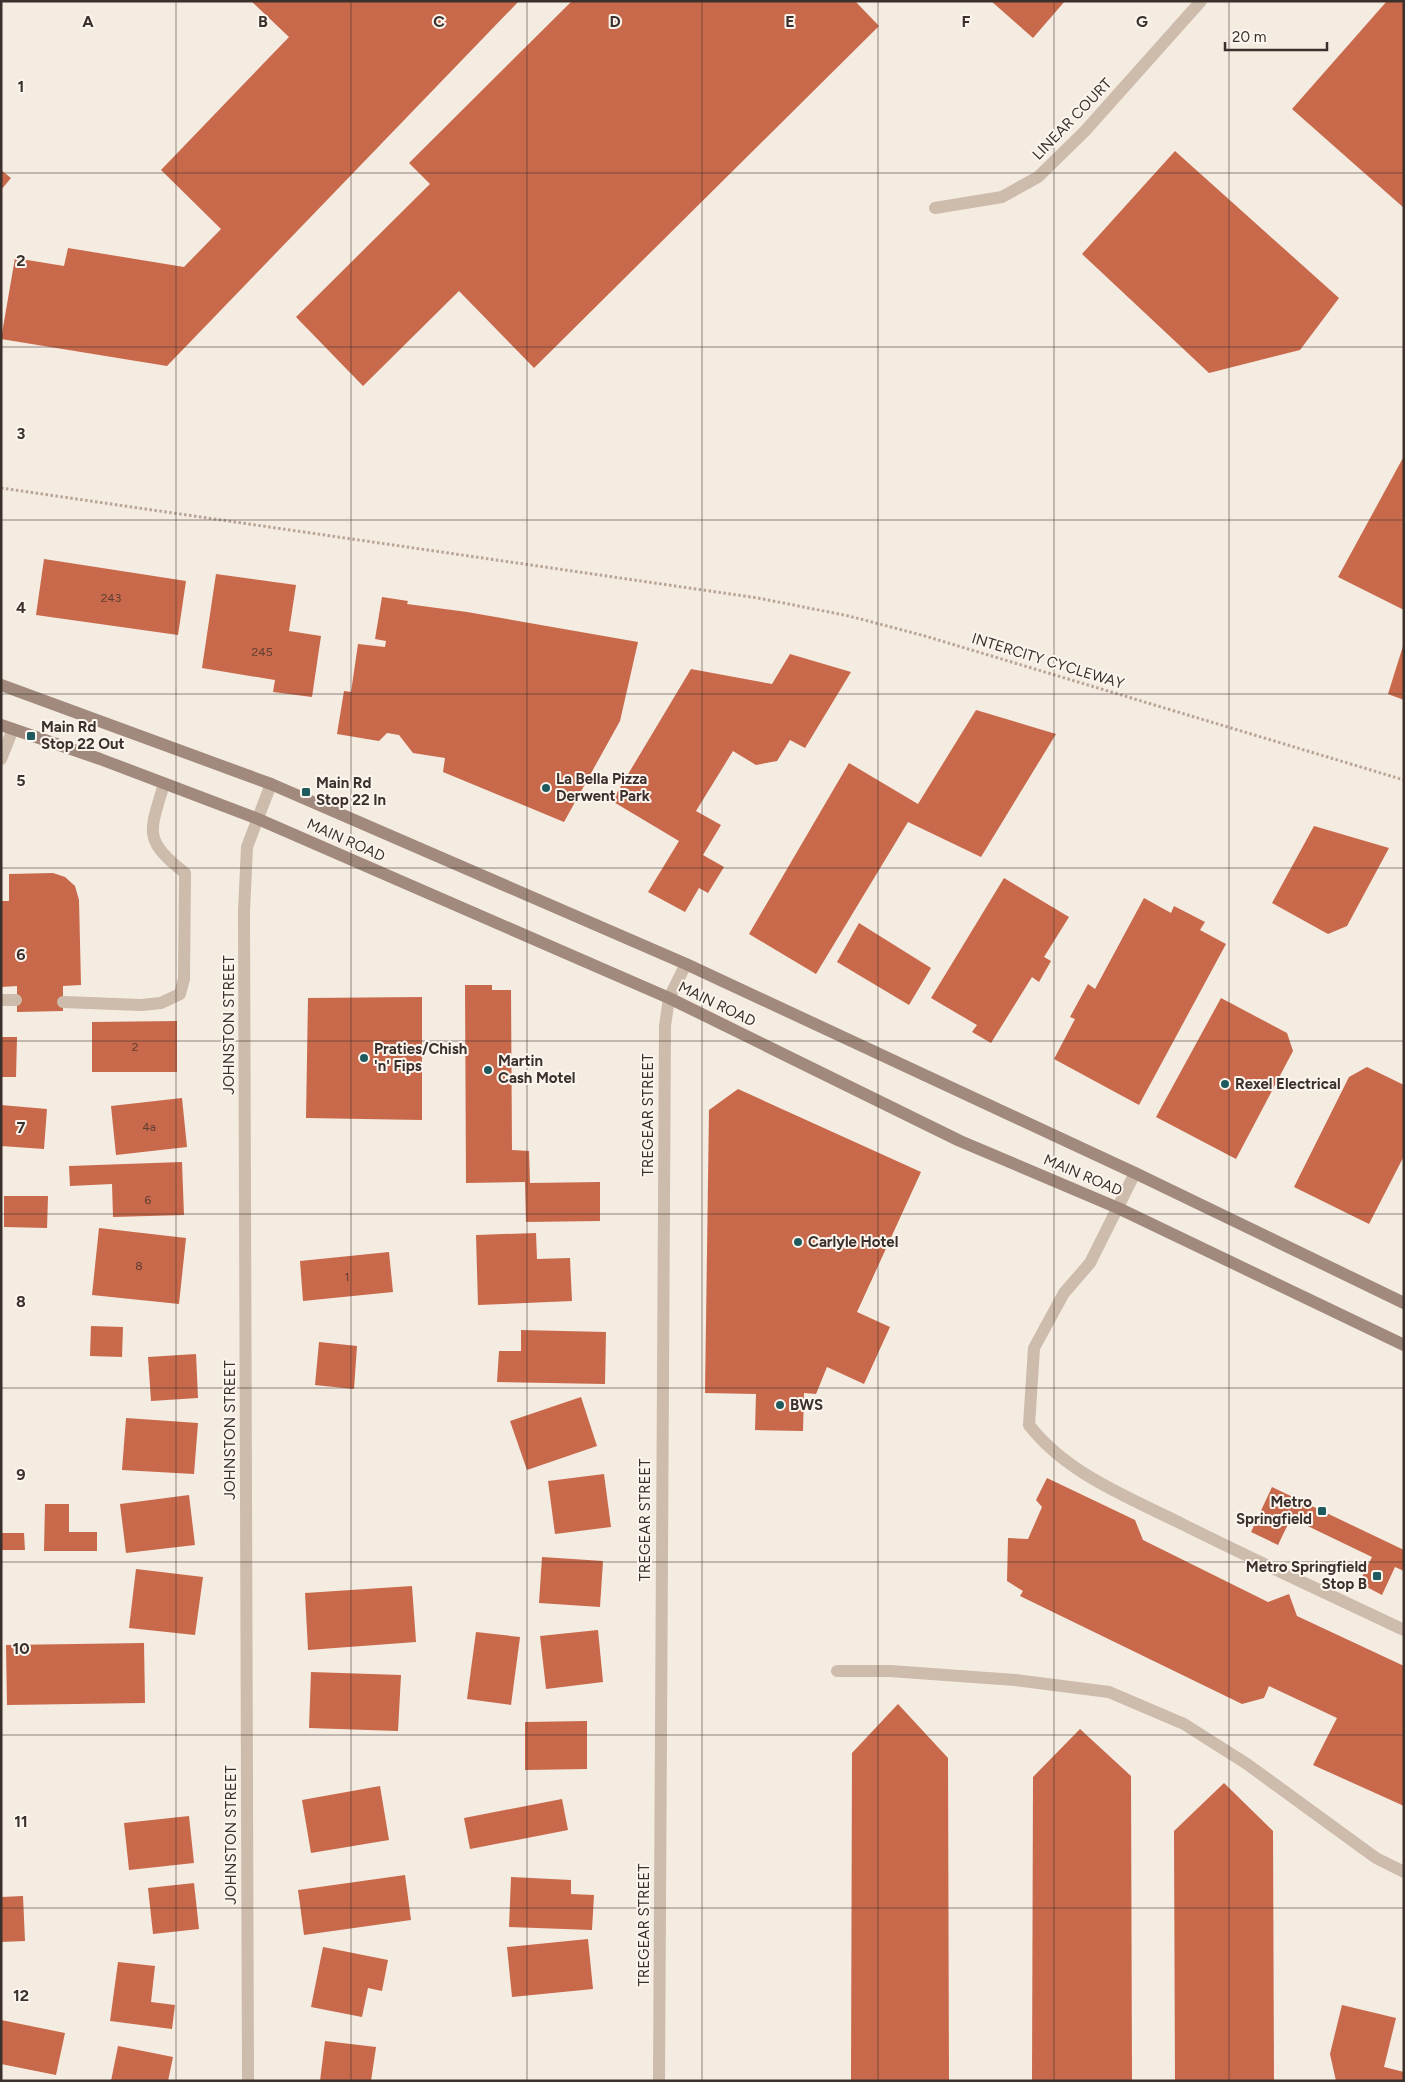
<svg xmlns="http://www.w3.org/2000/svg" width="1405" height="2082" font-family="Figtree,sans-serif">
  <rect width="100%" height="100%" fill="#f4ebe1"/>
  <g fill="#c8694b">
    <path d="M251 1H519L167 366 1 339 15 258 64 266 68 248 184 267 221 229 161 170 289 37Z"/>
    <path d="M572 1H855L879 26 534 368 459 291 363 386 296 317 430 184 409 163Z"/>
    <path d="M991 1H1065L1033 38Z"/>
    <path d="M1387 1H1404V208L1292 109Z"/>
    <path d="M1175 151 1339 298 1300 350 1209 373 1082 254Z"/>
    <path d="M1 170 11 178 1 190Z"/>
    <path d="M1404 456V610L1338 577Z"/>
    <path d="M44 559 186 581 178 635 36 615Z"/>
    <path d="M216 574 296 585 289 631 321 636 312 697 273 692 275 680 202 668Z"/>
    <path d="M382 597 408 601 407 604 467 612 638 642 620 721 564 822 443 772 445 758 413 753 399 735 387 733 379 741 337 734 344 691 351 692 358 644 385 647 386 641 375 639Z"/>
    <path d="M1403 646H1404V700L1388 694Z"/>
    <path d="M790 654 851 672 805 748 790 740 777 761 756 765 733 751 696 811 721 825 703 855 724 867 708 893 699 888 685 912 648 892 679 841 612 801 691 669 772 684Z"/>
    <path d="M976 710 1056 734 981 857 908 822 816 974 749 934 849 763 918 804Z"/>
    <path d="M1314 826 1389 848 1347 926 1328 934 1272 903Z"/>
    <path d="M53 873 65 877 75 886 79 900 81 985 63 986V1011L17 1012V986L1 987V901H9V874Z"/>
    <path d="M1004 878 1069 917 1044 957 1051 961 1039 982 1032 977 991 1043 972 1032 977 1025 931 998Z"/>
    <path d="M1144 898 1171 913 1174 906 1205 922 1200 930 1226 944 1139 1105 1054 1059 1075 1019 1070 1017 1088 984 1095 989Z"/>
    <path d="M859 923 931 968 909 1005 837 962Z"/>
    <path d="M465 985H492V990H511L512 1150 529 1151 530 1183 600 1182V1221L526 1222 525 1182 466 1183Z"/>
    <path d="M422 997V1120L306 1118 308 998Z"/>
    <path d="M1221 998 1287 1033 1293 1051 1236 1159 1156 1117Z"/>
    <path d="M177 1021V1072H92V1022Z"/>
    <path d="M1 1037H17L16 1077H1Z"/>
    <path d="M1367 1067 1404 1085V1156L1369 1224 1294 1187 1349 1077Z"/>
    <path d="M738 1089 921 1172 857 1312 890 1327 864 1384 827 1367 816 1394 804 1393 803 1431 755 1430 756 1394 705 1393 709 1110Z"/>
    <path d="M182 1098 187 1147 116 1155 111 1106Z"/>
    <path d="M1 1105 47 1109 44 1149 1 1146Z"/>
    <path d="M182 1162 184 1215 113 1217 112 1184 70 1186 69 1166Z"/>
    <path d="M4 1196H48L47 1228 4 1227Z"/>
    <path d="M99 1228 186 1238 179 1304 92 1295Z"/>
    <path d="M536 1233 537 1259 570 1258 572 1301 478 1305 476 1235Z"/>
    <path d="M389 1252 393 1292 303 1301 300 1261Z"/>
    <path d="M91 1326 123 1327 122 1357 90 1356Z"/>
    <path d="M521 1330 606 1332 605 1384 497 1382 499 1351H521Z"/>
    <path d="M319 1342 357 1346 354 1389 315 1385Z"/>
    <path d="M196 1354 198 1398 151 1401 148 1357Z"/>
    <path d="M581 1397 597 1446 527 1470 510 1421Z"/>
    <path d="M126 1418 198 1423 194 1474 122 1470Z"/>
    <path d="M604 1474 611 1527 555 1534 548 1481Z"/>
    <path d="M1047 1478 1135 1520 1143 1540 1268 1602 1289 1594 1297 1616 1404 1666V1806L1313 1765 1337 1718 1269 1686 1264 1698 1242 1704 1020 1596 1023 1591 1007 1581 1008 1538 1028 1539 1042 1507 1036 1500Z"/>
    <path d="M1272 1487 1404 1550V1571L1395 1567 1382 1595 1359 1583 1372 1557 1291 1518 1278 1545 1251 1532Z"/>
    <path d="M189 1495 195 1545 126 1553 120 1504Z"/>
    <path d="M45 1504H69V1532H97V1551H44Z"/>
    <path d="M1 1533H24L25 1550H1Z"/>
    <path d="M542 1557 603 1561 600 1607 539 1603Z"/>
    <path d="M136 1569 203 1577 195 1635 129 1628Z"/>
    <path d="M412 1586 416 1642 308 1650 305 1593Z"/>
    <path d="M598 1630 603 1682 546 1689 540 1636Z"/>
    <path d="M476 1632 520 1637 511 1705 467 1699Z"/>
    <path d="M144 1643 145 1703 7 1705 6 1645Z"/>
    <path d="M311 1672 401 1675 398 1731 309 1728Z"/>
    <path d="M898 1704 948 1758 949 2081H851L852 1753Z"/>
    <path d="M587 1721V1769L525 1770V1722Z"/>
    <path d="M1080 1729 1131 1776 1132 2081H1032L1033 1777Z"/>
    <path d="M1224 1783 1273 1831 1274 2081H1175L1174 1831Z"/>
    <path d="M380 1786 389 1840 311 1853 302 1800Z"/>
    <path d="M562 1799 568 1830 470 1849 464 1818Z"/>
    <path d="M189 1816 194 1863 129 1870 124 1823Z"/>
    <path d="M405 1875 411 1920 304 1935 298 1890Z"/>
    <path d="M511 1877 571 1880V1894L594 1895 592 1930 509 1927Z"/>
    <path d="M194 1883 199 1929 153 1934 148 1888Z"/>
    <path d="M23 1896 25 1941 1 1942V1897Z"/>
    <path d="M588 1939 593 1989 512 1997 507 1947Z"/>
    <path d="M323 1947 388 1960 382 1991 368 1988 362 2017 311 2007Z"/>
    <path d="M118 1962 155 1966 151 2002 175 2005 172 2029 110 2021Z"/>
    <path d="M1342 2005 1396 2018 1384 2067 1404 2072V2081H1336L1330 2054Z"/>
    <path d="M1 2020 65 2033 56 2075 1 2064Z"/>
    <path d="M325 2041 376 2047 371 2081H320Z"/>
    <path d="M118 2046 173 2057 168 2081H111Z"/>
  </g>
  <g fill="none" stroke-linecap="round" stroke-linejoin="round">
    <path stroke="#b9a596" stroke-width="3" stroke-dasharray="2.5 2.5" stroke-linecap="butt" d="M1 488 758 598 849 616 925 636 1404 780"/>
    <g stroke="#cdbbac" stroke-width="12">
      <path d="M935 208 1002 197 1038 177 1085 131 1201 1"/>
      <path d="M1 759 13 729"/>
      <path d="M1 1000H16"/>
      <path d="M63 1002 141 1005 161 1003 180 994 184 979 185 873C142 839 150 832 164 784"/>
      <path d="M837 1671H890L1015 1680 1109 1692 1184 1724 1247 1764 1376 1858 1404 1872"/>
    </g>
    <g stroke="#cdbbac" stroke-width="12">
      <path d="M1135 1173 1090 1263 1064 1293 1034 1348 1029 1425C1067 1474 1128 1497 1184 1525 1256 1561 1330 1595 1404 1630"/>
      <path d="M248 2081 244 911 247 847 271 784"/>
      <path d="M659 2081 665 1026 669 998 686 964"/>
    </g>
    <g stroke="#a18a7d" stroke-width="12">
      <path d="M1 685 271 784 686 964 1135 1173 1404 1303"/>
      <path d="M1 725 100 759 258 819 669 998 960 1141 1118 1208 1404 1345"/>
    </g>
  </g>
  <path fill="none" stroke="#3b302b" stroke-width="1" stroke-opacity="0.55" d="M176 1V2081M351 1V2081M527 1V2081M702 1V2081M878 1V2081M1054 1V2081M1229 1V2081M1 173H1404M1 347H1404M1 520H1404M1 694H1404M1 868H1404M1 1041H1404M1 1214H1404M1 1388H1404M1 1562H1404M1 1735H1404M1 1908H1404"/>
  <g fill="#1f5a5e" stroke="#fbf5ee" stroke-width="2">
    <rect x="26" y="731" width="10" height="10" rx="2.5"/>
    <circle cx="546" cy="788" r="5"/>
    <rect x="301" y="787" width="10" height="10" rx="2.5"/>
    <circle cx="364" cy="1058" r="5"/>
    <circle cx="488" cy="1070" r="5"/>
    <circle cx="1225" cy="1084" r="5"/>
    <circle cx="798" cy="1242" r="5"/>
    <circle cx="780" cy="1405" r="5"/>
    <rect x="1317" y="1506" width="10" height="10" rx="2.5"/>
    <rect x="1372" y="1571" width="10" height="10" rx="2.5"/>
  </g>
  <g text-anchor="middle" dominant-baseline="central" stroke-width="4" stroke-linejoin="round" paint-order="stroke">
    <g font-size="12" fill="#5e3e33">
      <text x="111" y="598">243</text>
      <text x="262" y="652">245</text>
      <text x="135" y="1047">2</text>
      <text x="149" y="1127">4a</text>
      <text x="148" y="1200">6</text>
      <text x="139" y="1266">8</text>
      <text x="347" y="1277">1</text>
    </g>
    <g font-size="15" fill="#3b302b" stroke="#fbf5ee">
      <text transform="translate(1072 119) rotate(-46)">LINEAR COURT</text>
      <text transform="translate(1048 661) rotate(17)">INTERCITY CYCLEWAY</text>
      <text transform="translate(346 840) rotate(24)">MAIN ROAD</text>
      <text transform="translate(717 1004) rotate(26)">MAIN ROAD</text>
      <text transform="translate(229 1025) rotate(-90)">JOHNSTON STREET</text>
      <text transform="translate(648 1115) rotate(-90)">TREGEAR STREET</text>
      <text transform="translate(1083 1175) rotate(23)">MAIN ROAD</text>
      <text transform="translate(230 1430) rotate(-90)">JOHNSTON STREET</text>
      <text transform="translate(645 1520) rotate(-90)">TREGEAR STREET</text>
      <text transform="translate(231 1835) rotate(-90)">JOHNSTON STREET</text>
      <text transform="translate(644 1925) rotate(-90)">TREGEAR STREET</text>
    </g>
    <g font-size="15" font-weight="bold" fill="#3b302b" stroke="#fbf5ee" text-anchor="start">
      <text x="41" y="727">Main Rd<tspan x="41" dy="17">Stop 22 Out</tspan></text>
      <text x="556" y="779">La Bella Pizza<tspan x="556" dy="17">Derwent Park</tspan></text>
      <text x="316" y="783">Main Rd<tspan x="316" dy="17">Stop 22 In</tspan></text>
      <text x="374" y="1049">Praties/Chish<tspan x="374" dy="17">'n' Fips</tspan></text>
      <text x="498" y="1061">Martin<tspan x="498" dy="17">Cash Motel</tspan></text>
      <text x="1235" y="1084">Rexel Electrical</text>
      <text x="808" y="1242">Carlyle Hotel</text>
      <text x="790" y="1405">BWS</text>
      <text x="1312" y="1502" text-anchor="end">Metro<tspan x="1312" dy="17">Springfield</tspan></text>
      <text x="1367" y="1567" text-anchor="end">Metro Springfield<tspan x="1367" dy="17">Stop B</tspan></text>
    </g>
  </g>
  <g font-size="16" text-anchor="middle" font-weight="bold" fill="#3b302b" stroke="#fbf5ee" stroke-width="4" stroke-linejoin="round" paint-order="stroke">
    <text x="88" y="27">A</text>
    <text x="263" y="27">B</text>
    <text x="439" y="27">C</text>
    <text x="615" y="27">D</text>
    <text x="790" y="27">E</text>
    <text x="966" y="27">F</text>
    <text x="1142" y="27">G</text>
    <text x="21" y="92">1</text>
    <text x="21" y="266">2</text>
    <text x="21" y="439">3</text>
    <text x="21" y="613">4</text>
    <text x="21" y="786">5</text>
    <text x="21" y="960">6</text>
    <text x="21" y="1133">7</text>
    <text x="21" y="1307">8</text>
    <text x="21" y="1480">9</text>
    <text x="21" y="1654">10</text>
    <text x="21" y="1827">11</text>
    <text x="21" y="2001">12</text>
  </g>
  <rect width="1405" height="2082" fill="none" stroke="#3b302b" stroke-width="5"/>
  <path d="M1225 42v8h102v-8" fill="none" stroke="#3b302b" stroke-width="2.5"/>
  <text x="1232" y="42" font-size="15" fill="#3b302b" stroke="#fbf5ee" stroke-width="4" paint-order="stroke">20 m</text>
</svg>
